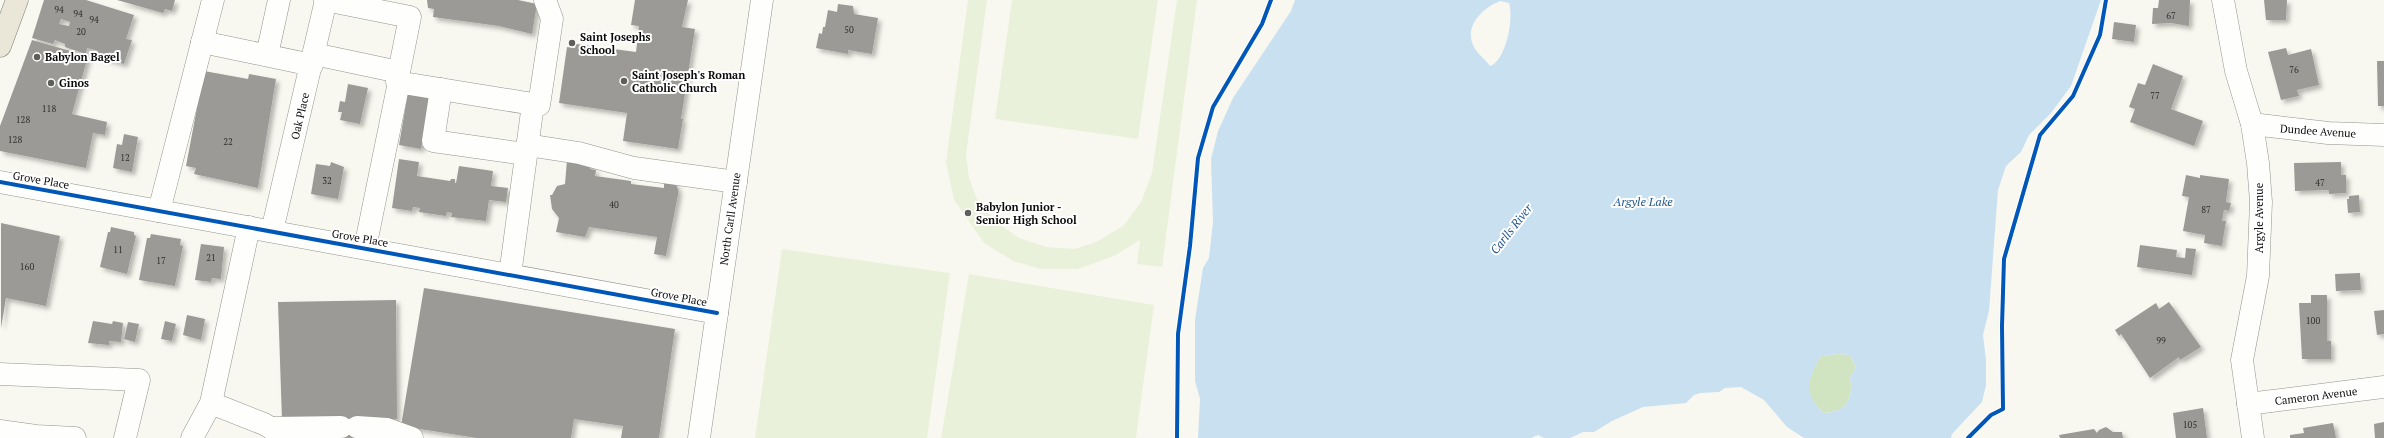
<svg xmlns="http://www.w3.org/2000/svg" width="2384" height="438" font-family="'PT Serif',serif">
  <defs>
    <filter id="shadow"><feDropShadow dx="3.5" dy="3.5" stdDeviation="2" flood-color="#0004"/></filter>
  </defs>
  <rect width="100%" height="100%" fill="#f9f8f0"/>
  <path fill="#d0e4c1" d="M1838 354 1850 355 1856 367 1850 377C1854 398 1846 413 1823 413 1802 391 1806 381 1821 356Z"/>
  <g fill="#eaf1db">
    <path d="M968 0H987L966 155 969 178 978 202 998 223 1019 238 1047 247 1074 249 1096 242 1123 226 1141 202 1152 173 1177 0H1197L1162 267 1137 264 1140 240 1114 256 1078 269H1041L1013 261 984 243 954 200 946 162Z"/>
    <path d="M1012 0H1158L1138 139 995 119Z"/>
    <path d="M782 249 950 273 927 438H755Z"/>
    <path d="M969 274 1154 305 1136 438H941Z"/>
  </g>
  <path fill="#c9e0f0" fill-rule="evenodd" d="M1295 0H2101L2071 86 2051 113 2029 135 2021 152 2006 166 1998 190 1989 311 1983 335 1986 360V385L1982 402 1952 434 1951 438H1804L1787 427 1764 400 1741 387 1725 388 1719 392 1701 393 1694 395 1686 403 1643 407 1612 421 1594 432H1583L1570 438H1544L1538 435 1531 438H1198L1200 399 1195 381V320L1203 268 1209 258 1213 222 1211 159 1218 131 1233 98 1291 11ZM1500 1 1509 3C1514 18 1506 61 1490 66 1486 60 1476 52 1474 47 1463 26 1483 8 1500 1ZM1838 354 1850 355 1856 367 1850 377C1854 398 1846 413 1823 413 1803 392 1807 380 1821 356Z"/>
  <g fill="#9c9a96" fill-rule="evenodd" filter="url(#shadow)">
    <path d="M44 0H86L134 15 126 39 132 40 124 64 96 56 98 51 87 48 86 54 65 47V44L55 40 53 44 32 38ZM61 19 70 22 69 26 59 24Z"/>
    <path d="M117 0H175L172 11 165 9 163 13Z"/>
    <path d="M427 0H518L537 4 532 34 499 26 433 17 434 9 428 8Z"/>
    <path d="M635 0H688L682 27 695 29 681 119H683L678 149 623 141 627 113 559 103 567 47 575 48 576 44 636 52 639 26 631 25Z"/>
    <path d="M2159 0H2190L2189 26 2171 23 2152 24 2153 8H2158Z"/>
    <path d="M2264 0H2287L2286 20H2266Z"/>
    <path d="M838 4 853 6 854 14 878 18 872 54 848 50V54L816 48 819 33 822 34 823 27H825L828 10 837 12Z"/>
    <path d="M2114 22 2136 25 2134 42 2112 39Z"/>
    <path d="M32 40 88 56 72 114 107 122 105 135 93 133 86 168 0 151V126Z"/>
    <path d="M2286 48 2288 55 2311 49 2319 85 2297 90 2299 96 2281 100 2268 52Z"/>
    <path d="M2377 61H2384V106H2378Z"/>
    <path d="M2153 64 2183 76 2171 109 2203 121 2194 146 2130 122 2135 109 2129 107 2138 83 2145 85Z"/>
    <path d="M204 71 248 79 249 74 276 79 258 188 194 174 196 168 186 166Z"/>
    <path d="M348 84 368 88 360 124 340 120 342 112H338L340 101 345 102Z"/>
    <path d="M408 92 430 97 421 149 399 145Z"/>
    <path d="M124 134 138 137 132 172 113 168 117 144 122 145Z"/>
    <path d="M399 159 419 162 417 176 450 181 451 179H455V183H456L459 166 493 171 491 186 508 188 506 202 489 200 486 221 451 217 452 213 447 212 446 216 419 212 420 208 413 207 412 211 392 208Z"/>
    <path d="M567 160 591 163 590 169 596 170 595 176 631 181V184L664 188V183L670 181H674L678 189V195L666 256 654 254 657 237 589 227 585 237 556 232 559 218 552 209 550 195H552L557 186 565 184Z"/>
    <path d="M331 162 344 167 338 199 311 194 316 164 330 166Z"/>
    <path d="M2341 162V175H2346V193L2329 194V190L2295 191 2294 163Z"/>
    <path d="M2186 175 2200 178V175L2229 179 2226 202 2231 203 2229 211 2224 210 2222 221H2226L2222 246 2204 243 2205 235 2183 231 2189 197 2182 196Z"/>
    <path d="M2359 195 2360 212 2348 213 2347 199H2349V196Z"/>
    <path d="M1 223 60 236 46 306 6 298 1 328Z"/>
    <path d="M111 227 134 232V235L136 236 127 274 100 267 108 232H110Z"/>
    <path d="M151 234 181 239 180 245 183 246 175 286 139 280 147 238H150Z"/>
    <path d="M201 244 224 247 221 279 212 278 211 282 195 280Z"/>
    <path d="M2140 245 2177 250 2176 257 2185 258 2186 248 2196 249 2192 275 2137 267Z"/>
    <path d="M2360 273 2361 290 2336 291 2335 274Z"/>
    <path d="M424 288 675 329 659 438H621L623 426 574 419 571 438H477L401 426Z"/>
    <path d="M2311 295H2327V341H2331V359H2302L2299 303H2311Z"/>
    <path d="M396 300 397 419 357 421 359 438H341L340 420H282L278 302Z"/>
    <path d="M2169 302 2201 347 2180 360 2179 357 2150 378 2121 334 2119 336 2115 330 2156 303 2159 309Z"/>
    <path d="M2384 310V334L2377 335 2374 311Z"/>
    <path d="M187 315 205 319 201 340 183 335Z"/>
    <path d="M93 321 112 324 113 321 123 323 121 342 109 341V345L88 343Z"/>
    <path d="M165 321 176 324 172 341 161 339Z"/>
    <path d="M128 322 139 324 135 342 124 339Z"/>
    <path d="M2203 408 2207 438H2176L2173 413Z"/>
    <path d="M2384 422V438H2375L2374 424Z"/>
    <path d="M2333 423 2336 438H2290V435L2304 433 2303 428Z"/>
    <path d="M2106 427 2113 432H2122L2123 438H2060L2059 435 2094 429 2097 433 2099 430Z"/>
  </g>
  <g fill="none" stroke-linecap="round" stroke-linejoin="round">
    <g stroke="#92928e" stroke-width="23">
      <g id="minor">
        <path d="M2223 0 2236 71 2252 124 2258 163 2261 202 2258 276 2242 360 2253 438"/>
        <path d="M202 42 312 65"/>
        <path d="M314 54 399 72 410 17 325 0"/>
        <path d="M267 55 279 0"/>
        <path d="M399 72 397 82 539 105 552 19 545 0"/>
        <path d="M441 89 433 141 525 154"/>
        <path d="M2252 124 2328 133 2384 135"/>
        <path d="M527 145 579 153 634 168 736 182"/>
        <path d="M0 182 717 313"/>
        <path d="M159 211 213 0"/>
        <path d="M272 231 326 0"/>
        <path d="M365 248 399 82"/>
        <path d="M510 275 533 104"/>
        <path d="M0 374 139 380 125 438"/>
        <path d="M211 403 264 424 289 438"/>
        <path d="M2248 404 2384 387"/>
        <path d="M357 427 387 429 412 438"/>
        <path d="M271 428 341 427"/>
        <path d="M0 431 36 436 75 438"/>
        <path d="M192 438 211 403 249 227"/>
        <path d="M699 438 762 0"/>
      </g>
    </g>
    <g stroke="#7f7f7b" stroke-width="23">
      <path id="major" d="M0 46 17 0"/>
    </g>
    <use href="#minor" stroke="#fefefd" stroke-width="22"/>
    <use href="#major" stroke="#eae7d9" stroke-width="22"/>
    <g stroke="#fff" stroke-width="6">
      <g id="cycleway">
        <path d="M0 182 717 313"/>
        <path d="M1177 438 1178 334 1190 246 1198 158 1213 107 1262 24 1271 0"/>
        <path d="M1968 438 1991 415 2003 409 2002 326 2004 259 2040 135 2073 96 2100 35 2106 0"/>
      </g>
    </g>
    <use href="#cycleway" stroke="#0057b8" stroke-width="4"/>
  </g>
  <g fill="#5e5e5b" stroke="#fff" stroke-width="1.5">
    <circle cx="572" cy="43" r="4"/>
    <circle cx="37" cy="57" r="4"/>
    <circle cx="624" cy="81" r="4"/>
    <circle cx="51" cy="83" r="4"/>
    <circle cx="968" cy="213" r="4"/>
  </g>
  <g text-anchor="middle" dominant-baseline="central" stroke-width="4" stroke-linejoin="round" paint-order="stroke">
    <g font-size="9" fill="#2f2f2e">
      <text x="59" y="10">94</text>
      <text x="78" y="14">94</text>
      <text x="2171" y="16">67</text>
      <text x="94" y="20">94</text>
      <text x="849" y="30">50</text>
      <text x="81" y="32">20</text>
      <text x="2294" y="70">76</text>
      <text x="2155" y="96">77</text>
      <text x="49" y="109">118</text>
      <text x="23" y="120">128</text>
      <text x="15" y="140">128</text>
      <text x="228" y="142">22</text>
      <text x="125" y="158">12</text>
      <text x="327" y="181">32</text>
      <text x="2320" y="183">47</text>
      <text x="614" y="205">40</text>
      <text x="2206" y="210">87</text>
      <text x="118" y="250">11</text>
      <text x="211" y="258">21</text>
      <text x="161" y="261">17</text>
      <text x="27" y="267">160</text>
      <text x="2313" y="321">100</text>
      <text x="2161" y="341">99</text>
      <text x="2190" y="425">105</text>
    </g>
    <g font-size="11" font-weight="bold" fill="#0b0b0b" stroke="#fff" text-anchor="start">
      <text x="580" y="37">Saint Josephs<tspan x="580" dy="13">School</tspan></text>
      <text x="45" y="57">Babylon Bagel</text>
      <text x="632" y="75">Saint Joseph's Roman<tspan x="632" dy="13">Catholic Church</tspan></text>
      <text x="59" y="83">Ginos</text>
      <text x="976" y="207">Babylon Junior -<tspan x="976" dy="13">Senior High School</tspan></text>
    </g>
    <g font-size="11" fill="#0b0b0b" stroke="#fff">
      <text transform="translate(300 116) rotate(-77)">Oak Place</text>
      <text transform="translate(2318 131) rotate(4)">Dundee Avenue</text>
      <text transform="translate(41 180) rotate(10)">Grove Place</text>
      <text transform="translate(2259 218) rotate(-90)">Argyle Avenue</text>
      <text transform="translate(730 219) rotate(-82)">North Carll Avenue</text>
      <text transform="translate(360 238) rotate(10)">Grove Place</text>
      <text transform="translate(679 297) rotate(11)">Grove Place</text>
      <text transform="translate(2316 396) rotate(-7)">Cameron Avenue</text>
    </g>
    <g font-size="12" font-style="italic" fill="#225890" stroke="#fff">
      <text x="1643" y="201">Argyle Lake</text>
      <text transform="translate(1511 229) rotate(-52)">Carlls River</text>
    </g>
  </g>
</svg>
